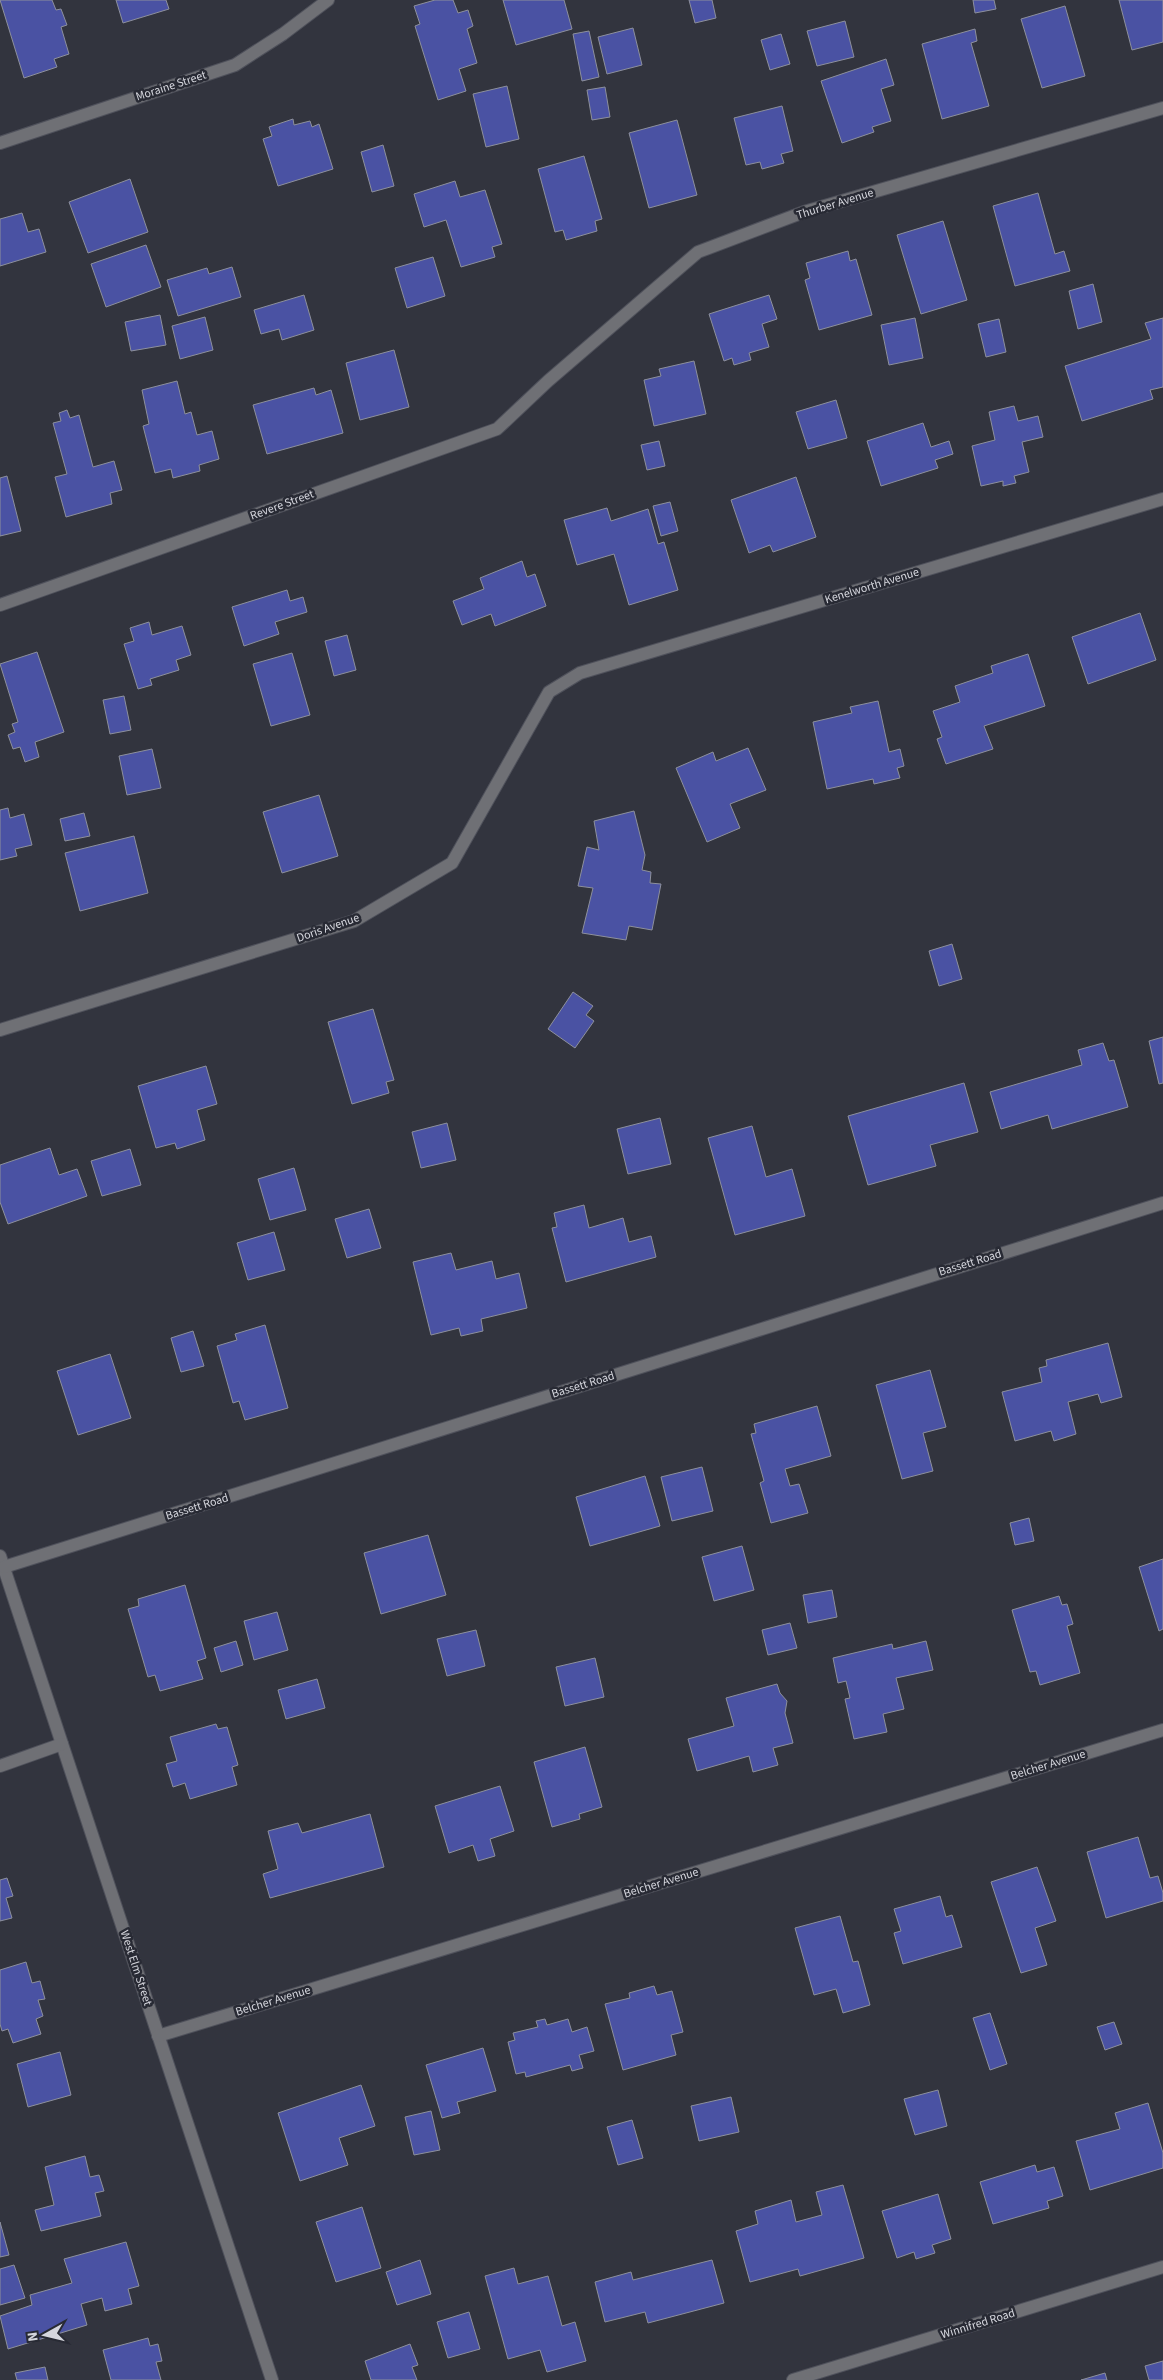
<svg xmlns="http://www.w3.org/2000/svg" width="1163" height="2380" font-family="'Source Sans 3',sans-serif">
  <rect width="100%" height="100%" fill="#32343e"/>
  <g fill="#4a52a3" stroke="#8d909c">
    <path d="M0 0H52L56 10 61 9 67 25 61 27 69 54 54 59 57 67 24 78Z"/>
    <path d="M116 0H166L169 9 123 23Z"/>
    <path d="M435 0H453L458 13 468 10 473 26 467 29 477 63 459 69 466 91 438 100 415 26 420 24 414 6Z"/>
    <path d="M503 0H564L572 29 516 45Z"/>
    <path d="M689 0H712L716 18 695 23Z"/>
    <path d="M973 0H994L996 9 975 13Z"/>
    <path d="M1119 0H1163V42L1132 50Z"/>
    <path d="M1065 6 1085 76 1042 88 1021 19Z"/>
    <path d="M845 21 854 57 817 66 807 31Z"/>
    <path d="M633 28 642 65 607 74 598 37Z"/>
    <path d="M975 29 977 41 971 43 989 106 942 119 922 44Z"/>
    <path d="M589 31 599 77 582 81 573 34Z"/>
    <path d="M781 34 790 64 770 70 761 40Z"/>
    <path d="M886 59 894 85 881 89 891 121 872 127 874 132 842 143 821 81Z"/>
    <path d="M507 86 519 139 486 147 473 94Z"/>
    <path d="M605 87 610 117 592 120 587 90Z"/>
    <path d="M782 106 793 151 781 154 784 163 762 169 760 162 746 165 734 118Z"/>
    <path d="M293 119 294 125 310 121 312 127 319 124 333 169 278 186 263 139 272 136 269 127Z"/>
    <path d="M677 120 697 195 649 208 629 133Z"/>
    <path d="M383 145 394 186 372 192 361 152Z"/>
    <path d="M584 156 602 219 595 221 597 231 566 240 563 230 555 232 538 169Z"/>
    <path d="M130 179 148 232 88 253 69 202Z"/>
    <path d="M455 181 460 197 485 190 502 244 492 247 495 257 461 267 446 220 424 227 414 194Z"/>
    <path d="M1038 193 1055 254 1064 251 1070 271 1015 286 993 206Z"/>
    <path d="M22 213 28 232 39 229 46 252 0 266V219Z"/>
    <path d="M943 221 967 300 921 314 897 235Z"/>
    <path d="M146 245 161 287 106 307 91 264Z"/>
    <path d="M848 251 850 261 856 259 872 315 819 330 805 280 810 278 806 263Z"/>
    <path d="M433 257 445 296 407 308 395 268Z"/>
    <path d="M232 267 241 297 178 316 167 280 207 268 209 274Z"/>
    <path d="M1093 284 1102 322 1078 329 1069 291Z"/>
    <path d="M304 295 314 330 282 340 279 329 261 334 254 310Z"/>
    <path d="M769 295 777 319 762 324 769 347 749 353 751 360 734 365 732 358 724 361 709 314Z"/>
    <path d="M160 315 166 345 131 351 125 322Z"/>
    <path d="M205 317 213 350 180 359 172 326Z"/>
    <path d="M915 318 923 358 889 365 881 325Z"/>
    <path d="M1163 318V387L1150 390 1153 399 1082 421 1065 366 1151 339 1145 323Z"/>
    <path d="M999 319 1006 352 986 357 978 324Z"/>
    <path d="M394 350 409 407 360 420 346 363Z"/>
    <path d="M694 361 706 414 654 426 644 380 661 376 659 369Z"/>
    <path d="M177 381 185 414 191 412 197 435 212 431 219 459 199 465 200 471 173 478 171 469 155 473 143 426 149 424 142 390Z"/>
    <path d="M314 388 316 395 331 390 343 433 267 454 253 405Z"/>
    <path d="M836 400 847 438 808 449 796 412Z"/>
    <path d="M1014 406 1018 421 1038 416 1043 437 1022 442 1029 472 1014 476 1016 483 1003 486V481L981 486 972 446 995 440 989 412Z"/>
    <path d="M67 410 70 418 79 415 93 467 114 461 122 490 110 493 112 504 66 517 55 477 67 474 53 423 61 421 59 413Z"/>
    <path d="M923 423 931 447 949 441 953 454 935 460 938 468 881 486 867 441Z"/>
    <path d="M659 441 665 466 647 470 641 445Z"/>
    <path d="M7 476 21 531 0 536V478Z"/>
    <path d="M796 477 816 537 773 552 770 545 749 553 731 500Z"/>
    <path d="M670 502 678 531 661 536 653 506Z"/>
    <path d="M607 508 611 521 648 509 658 544 664 542 678 590 629 605 614 554 577 565 564 520Z"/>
    <path d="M522 561 527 577 535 574 546 606 495 626 491 614 462 625 453 601 484 589 480 578Z"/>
    <path d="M287 590 290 601 303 597 307 612 275 622 279 634 244 646 232 607Z"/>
    <path d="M1140 613 1156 660 1088 684 1072 637Z"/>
    <path d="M149 622 152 635 182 626 191 655 176 660 179 670 150 679 152 685 138 689 124 644 134 641 130 628Z"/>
    <path d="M347 635 356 670 334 676 325 641Z"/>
    <path d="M37 652 64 732 35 742 39 757 25 762 20 747 13 749 8 735 15 732 12 724 18 722 0 664Z"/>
    <path d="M292 653 310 715 271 726 253 664Z"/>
    <path d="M1028 654 1045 706 984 726 993 749 946 764 937 739 942 737 933 711 960 702 955 686 993 673 991 666Z"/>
    <path d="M124 696 131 730 110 734 103 700Z"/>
    <path d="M878 701 889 752 900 749 904 766 897 768 900 778 874 784 873 779 827 789 813 722 852 713 850 707Z"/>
    <path d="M748 748 766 790 730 804 740 828 707 842 676 768 713 752 716 761Z"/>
    <path d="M152 749 161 788 127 795 119 756Z"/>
    <path d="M319 795 338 856 282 873 263 812Z"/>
    <path d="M8 808 10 818 24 814 32 845 15 849 17 856 0 860V810Z"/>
    <path d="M634 811 645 855 642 870 651 872 650 883 661 884 652 930 629 926 626 940 582 933 593 888 578 886 587 847 599 850 594 821Z"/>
    <path d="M84 813 90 836 65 841 60 819Z"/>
    <path d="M134 836 148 893 80 911 65 853Z"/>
    <path d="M952 944 962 979 939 986 929 951Z"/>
    <path d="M573 992 593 1006 586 1015 594 1021 575 1048 548 1029Z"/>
    <path d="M373 1009 394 1080 386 1082 389 1093 352 1104 328 1022Z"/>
    <path d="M1163 1037V1083L1159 1084 1149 1041Z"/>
    <path d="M1103 1043 1109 1061 1114 1060 1128 1107 1052 1129 1048 1115 1001 1129 990 1092 1082 1065 1078 1050Z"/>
    <path d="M206 1066 217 1104 197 1110 205 1140 177 1149 175 1143 156 1148 138 1086Z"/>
    <path d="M964 1083 978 1132 930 1145 936 1166 868 1185 848 1116Z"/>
    <path d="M660 1118 671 1164 628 1174 617 1129Z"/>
    <path d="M447 1123 456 1160 421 1168 412 1132Z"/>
    <path d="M752 1126 766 1177 792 1169 805 1216 735 1235 708 1138Z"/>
    <path d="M50 1148 59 1175 77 1169 87 1196 8 1224 0 1202V1165Z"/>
    <path d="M130 1149 141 1185 102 1196 91 1161Z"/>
    <path d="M294 1168 306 1210 270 1220 258 1179Z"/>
    <path d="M584 1205 589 1228 623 1218 629 1242 651 1236 656 1257 566 1282 552 1228 557 1227 554 1213Z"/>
    <path d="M369 1209 381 1248 347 1258 335 1219Z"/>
    <path d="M274 1232 285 1270 248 1280 237 1243Z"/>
    <path d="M451 1253 456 1270 492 1261 496 1279 519 1273 527 1308 481 1319 483 1331 461 1336 459 1328 431 1335 413 1262Z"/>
    <path d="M265 1325 288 1408 245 1420 239 1401 233 1403 217 1346 237 1340 235 1334Z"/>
    <path d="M193 1331 204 1366 181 1372 171 1338Z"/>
    <path d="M1108 1343 1122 1397 1101 1403 1098 1394 1068 1402 1076 1434 1054 1441 1051 1431 1015 1441 1002 1392 1042 1382 1039 1368 1047 1366 1046 1360Z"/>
    <path d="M110 1354 131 1418 78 1435 57 1371Z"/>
    <path d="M930 1370 946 1427 923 1433 933 1471 902 1479 876 1385Z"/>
    <path d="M817 1406 831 1456 785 1469 790 1486 799 1484 808 1513 771 1523 760 1483 764 1481 751 1434 756 1433 754 1424Z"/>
    <path d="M702 1467 713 1511 672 1521 661 1477Z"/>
    <path d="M645 1476 660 1526 590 1546 576 1497Z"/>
    <path d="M1029 1518 1034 1541 1015 1545 1010 1523Z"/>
    <path d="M428 1535 446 1595 381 1614 364 1553Z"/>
    <path d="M742 1546 754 1590 714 1601 702 1557Z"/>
    <path d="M1163 1559V1629L1159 1631 1139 1567Z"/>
    <path d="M185 1585 206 1658 197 1661 203 1679 160 1691 155 1675 148 1677 128 1609 139 1606 138 1599Z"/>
    <path d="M832 1590 837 1617 808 1623 803 1595Z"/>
    <path d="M1059 1596 1062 1605 1067 1604 1073 1624 1067 1626 1080 1673 1040 1685 1036 1671 1030 1672 1012 1610Z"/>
    <path d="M277 1612 288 1650 254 1660 244 1621Z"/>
    <path d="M790 1623 797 1648 768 1655 762 1630Z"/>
    <path d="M476 1630 485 1666 447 1676 437 1639Z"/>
    <path d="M236 1641 243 1665 221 1672 214 1648Z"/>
    <path d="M926 1641 933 1670 896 1678 904 1709 883 1714 887 1732 854 1739 845 1699 850 1698 846 1681 838 1683 833 1658 892 1644 893 1649Z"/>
    <path d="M595 1658 604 1697 565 1706 556 1667Z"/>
    <path d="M317 1679 325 1708 286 1719 278 1690Z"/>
    <path d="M777 1684 780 1693 787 1701 785 1713 793 1743 773 1748 778 1765 753 1772 749 1756 697 1771 688 1739 734 1726 726 1698Z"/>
    <path d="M216 1724 218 1729 227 1727 238 1765 232 1767 237 1785 190 1799 185 1783 173 1787 166 1764 177 1761 170 1737Z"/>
    <path d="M585 1747 602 1807 579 1814 580 1819 552 1827 534 1762Z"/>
    <path d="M500 1786 514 1831 490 1839 495 1856 478 1861 473 1845 449 1853 435 1806Z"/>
    <path d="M370 1814 384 1867 270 1898 263 1874 278 1869 268 1831 298 1823 302 1833Z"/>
    <path d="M1138 1837 1150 1878 1158 1876 1163 1893V1901L1106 1918 1087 1852Z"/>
    <path d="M1037 1867 1056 1921 1035 1928 1047 1965 1021 1973 991 1882Z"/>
    <path d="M7 1878 13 1896 6 1898 12 1918 0 1921V1880Z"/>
    <path d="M940 1896 946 1917 952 1915 962 1947 903 1964 894 1933 901 1931 894 1909Z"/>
    <path d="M840 1916 853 1962 858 1961 870 2005 843 2013 836 1989 814 1995 795 1928Z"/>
    <path d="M26 1962 32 1983 40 1981 45 1999 38 2000 43 2016 36 2019 41 2034 13 2043 8 2029 2 2031 0 2024V1970Z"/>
    <path d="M654 1986 657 1995 672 1991 683 2032 671 2035 676 2055 623 2070 605 2004 630 1998 629 1993Z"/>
    <path d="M990 2013 1007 2064 990 2070 973 2018Z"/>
    <path d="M545 2019 547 2025 568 2019 572 2032 587 2027 594 2051 579 2055 583 2068 572 2071 570 2065 526 2077 525 2072 516 2074 508 2042 515 2040 513 2033 538 2027 536 2021Z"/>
    <path d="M1114 2022 1122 2044 1105 2050 1097 2027Z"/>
    <path d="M483 2048 496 2091 457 2102 460 2113 442 2118 426 2065Z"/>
    <path d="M60 2052 71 2095 28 2107 17 2064Z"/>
    <path d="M361 2085 375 2126 339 2138 348 2165 300 2181 278 2113Z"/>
    <path d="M938 2090 947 2126 915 2135 904 2099Z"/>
    <path d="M731 2097 739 2132 699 2141 691 2106Z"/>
    <path d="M1148 2103 1163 2153V2168L1090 2190 1076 2141 1120 2129 1115 2113Z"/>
    <path d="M431 2111 440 2150 414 2155 405 2117Z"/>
    <path d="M632 2120 643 2158 618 2165 607 2127Z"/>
    <path d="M85 2156 90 2177 99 2175 104 2191 95 2193 101 2216 41 2231 35 2210 54 2205 45 2167Z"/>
    <path d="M1035 2165 1037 2172 1054 2167 1063 2196 1047 2201 1049 2208 993 2224 980 2182Z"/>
    <path d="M843 2185 864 2258 800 2276 798 2269 750 2282 736 2231 758 2224 755 2211 791 2200 796 2222 822 2215 816 2192Z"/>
    <path d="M938 2194 951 2239 932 2245 935 2253 916 2259 914 2252 897 2258 882 2211Z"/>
    <path d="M362 2207 381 2268 336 2282 316 2222Z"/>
    <path d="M0 2222 9 2255 0 2257Z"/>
    <path d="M126 2242 139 2286 128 2289 132 2304 105 2311 102 2298 81 2304 87 2325 8 2349 0 2316 32 2305 30 2295 72 2283 64 2259Z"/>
    <path d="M420 2260 431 2294 397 2305 386 2272Z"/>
    <path d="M712 2260 724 2303 648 2323 645 2312 605 2322 595 2282 631 2272 633 2280Z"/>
    <path d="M14 2265 25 2298 0 2305V2269Z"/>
    <path d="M514 2268 518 2284 548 2276 562 2326 575 2322 586 2361 547 2372 540 2350 508 2359 485 2276Z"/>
    <path d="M469 2312 480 2349 448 2358 437 2322Z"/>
    <path d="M148 2338 150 2346 158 2344 162 2361 156 2362 161 2380H111L103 2350Z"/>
    <path d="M410 2344 418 2365 412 2367 417 2380H371L365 2361Z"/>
    <path d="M1163 2361V2380H1149L1145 2366Z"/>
    <path d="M45 2367 48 2380H17L15 2373Z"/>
    <path d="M1105 2373 1107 2380H1081Z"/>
  </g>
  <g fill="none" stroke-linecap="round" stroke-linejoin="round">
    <g stroke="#4f515b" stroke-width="14">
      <g id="minor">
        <path d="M0 143 235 65 283 34 328 0"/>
        <path d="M0 605 497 429 548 381 698 252 804 212 1163 108"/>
        <path d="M0 1030 354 921 452 863 549 692 580 673 1163 499"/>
        <path d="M0 1556 272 2380"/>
        <path d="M4 1567 1163 1203"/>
        <path d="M0 1766 62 1744"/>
        <path d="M158 2036 1163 1730"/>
        <path d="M793 2380 1163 2267"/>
      </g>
    </g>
    <use href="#minor" stroke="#6f7075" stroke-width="12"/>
  </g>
  <g text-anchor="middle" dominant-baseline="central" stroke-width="5" stroke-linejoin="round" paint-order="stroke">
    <g font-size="12" fill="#d5d6dd" stroke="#282a34">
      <text transform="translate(171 86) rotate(-18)">Moraine Street</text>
      <text transform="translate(835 204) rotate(-17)">Thurber Avenue</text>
      <text transform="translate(282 505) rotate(-20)">Revere Street</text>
      <text transform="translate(872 586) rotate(-17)">Kenelworth Avenue</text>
      <text transform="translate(328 928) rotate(-19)">Doris Avenue</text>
      <text transform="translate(970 1263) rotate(-17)">Bassett Road</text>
      <text transform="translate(583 1385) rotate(-17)">Bassett Road</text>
      <text transform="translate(197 1507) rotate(-17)">Bassett Road</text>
      <text transform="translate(1048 1765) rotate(-17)">Belcher Avenue</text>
      <text transform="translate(661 1883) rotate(-17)">Belcher Avenue</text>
      <text transform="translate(136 1968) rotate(72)">West Elm Street</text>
      <text transform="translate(273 2001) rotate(-17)">Belcher Avenue</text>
      <text transform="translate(978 2324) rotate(-17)">Winnifred Road</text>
    </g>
  </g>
  <g transform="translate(45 2335) rotate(262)" stroke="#282a34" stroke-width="4" paint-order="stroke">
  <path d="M0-4L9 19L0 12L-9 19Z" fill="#d5d6dd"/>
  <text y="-8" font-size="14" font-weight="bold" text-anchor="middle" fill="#d5d6dd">N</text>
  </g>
</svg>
